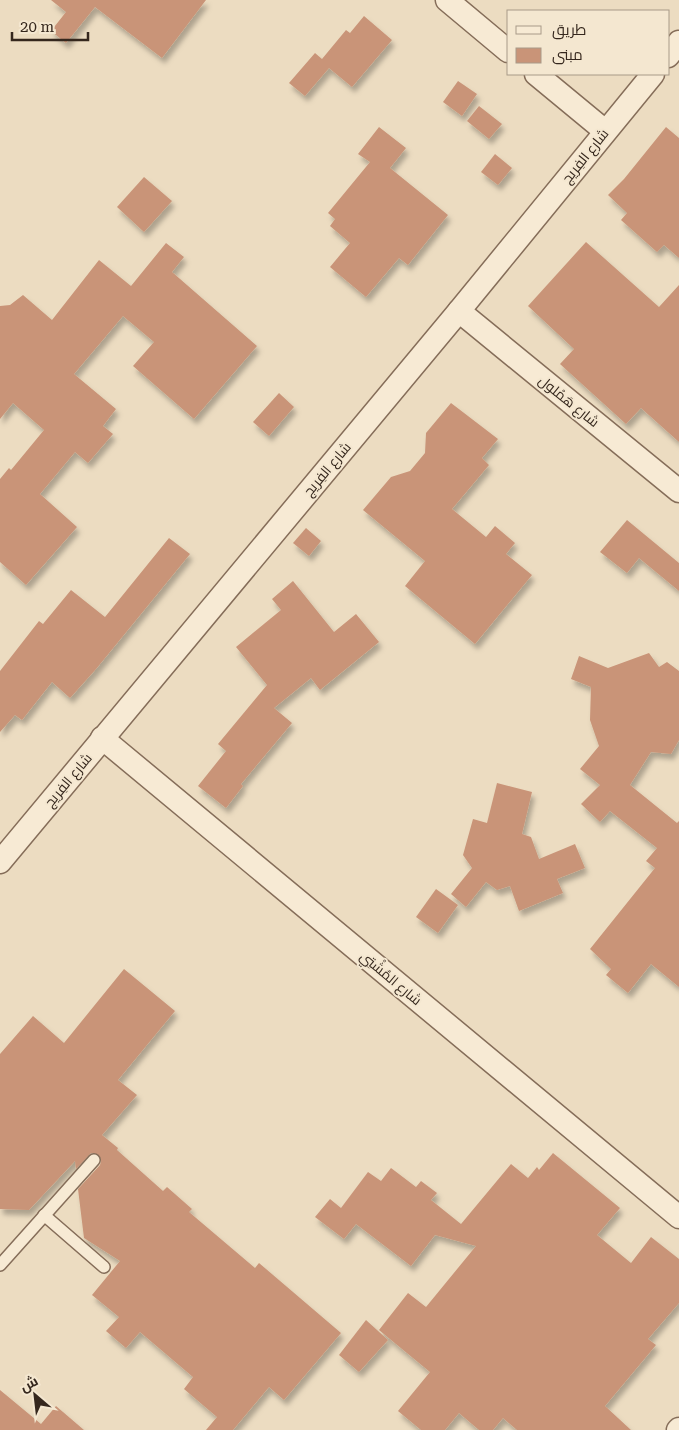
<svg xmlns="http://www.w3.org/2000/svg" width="679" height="1430" font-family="'Roboto Serif',Cairo,serif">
  <defs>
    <filter id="shadow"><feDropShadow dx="3" dy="5.5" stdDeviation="2.5" flood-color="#0004"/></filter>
  </defs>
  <rect width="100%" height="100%" fill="#ecdcc1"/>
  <g fill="#c99478" filter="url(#shadow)">
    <path d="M51 0H206L162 58 95 7 66 43 51 31 66 12Z"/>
    <path d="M364 16 392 40 352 87 329 68 305 96 289 83 315 53 322 59 346 30 350 33Z"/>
    <path d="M458 81 477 94 462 116 443 102Z"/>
    <path d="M479 106 502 124 489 139 467 121Z"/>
    <path d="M379 127 406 148 390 168 448 215 408 265 399 258 366 297 330 267 350 243 330 226 335 219 328 213 370 162 358 154Z"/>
    <path d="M666 127 679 138V258L664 245 657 252 621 220 627 213 608 195 624 179Z"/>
    <path d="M495 154 512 168 498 185 481 172Z"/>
    <path d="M144 177 172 201 144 232 117 207Z"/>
    <path d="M586 242 659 307 679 285V442L641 408 626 424 560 364 574 349 528 306Z"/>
    <path d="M166 243 184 257 172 272 257 346 194 419 133 366 154 342 123 316 74 374 116 409 103 426 113 434 88 463 75 452 40 494 77 527 26 585 0 562V479L9 468 11 470 44 430 13 403 0 419V306L10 305 23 295 52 320 99 260 131 286Z"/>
    <path d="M279 393 294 407 269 436 253 422Z"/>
    <path d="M451 403 498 439 482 458 489 465 452 509 486 537 495 526 515 543 506 554 532 575 475 644 405 586 425 561 363 510 391 477 410 471 425 453 426 433Z"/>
    <path d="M627 520 679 563V591L639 558 627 573 600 552Z"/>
    <path d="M306 528 321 541 309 556 293 543Z"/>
    <path d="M169 538 190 554 96 669 70 698 52 682 22 720 15 715 0 732V671L39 621 43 624 71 590 105 617Z"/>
    <path d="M293 581 334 632 356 614 379 642 320 690 311 678 274 708 292 723 241 784 243 786 226 808 198 786 226 751 218 744 267 685 236 647 281 610 272 599Z"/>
    <path d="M649 653 659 667 667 662 679 671V740L671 754 651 752 630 785 677 823 679 821V987L651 964 628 993 606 975 611 969 590 949 655 868 646 861 657 848 610 811 600 822 581 804 600 785 580 769 599 746 590 720 591 687 571 679 579 656 608 668Z"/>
    <path d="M497 783 532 792 522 834 531 837 539 859 575 844 585 868 557 879 563 893 519 911 510 886 497 890 486 882 466 907 451 894 472 868 463 855 473 819 487 823Z"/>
    <path d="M436 889 458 905 438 933 416 917Z"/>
    <path d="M124 969 175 1011 118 1080 137 1095 102 1135 118 1148 117 1150 163 1191 167 1187 192 1209 189 1212 255 1268 259 1263 341 1333 284 1400 269 1387 233 1430H206L217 1417 184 1389 193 1377 140 1332 126 1348 106 1331 119 1317 92 1295 120 1261 84 1238 78 1189 100 1165 101 1161 99 1155 91 1153 76 1169 75 1161 29 1210 0 1209V1054L33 1016 64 1043Z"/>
    <path d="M553 1153 620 1208 597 1235 631 1263 651 1237 679 1259V1303L648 1339 656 1345 605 1406 631 1430H517L503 1418 493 1430H479L459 1413 445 1430H421L398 1411 430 1372 379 1330 408 1293 426 1307 476 1246 435 1235 411 1266 356 1224 344 1239 315 1217 330 1199 341 1208 368 1172 381 1181 391 1168 416 1187 421 1181 437 1193 431 1200 461 1224 511 1164 528 1178 537 1167 539 1170Z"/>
    <path d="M366 1320 388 1340 359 1372 339 1355Z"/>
    <path d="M0 1390 41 1424 56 1406 84 1430H0Z"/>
  </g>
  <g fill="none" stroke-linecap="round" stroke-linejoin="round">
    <g stroke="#856d59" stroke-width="14">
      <g id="lane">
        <path d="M44 1215 104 1267"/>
        <path d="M0 1265 94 1160"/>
      </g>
    </g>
    <g stroke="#856d59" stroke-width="25">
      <g id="street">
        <path d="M447 0 508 51"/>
        <path d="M668 56 679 42"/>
        <path d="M536 74 605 131"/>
        <path d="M459 311 679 491"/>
        <path d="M102 738 679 1217"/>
        <path d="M0 862 459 311 653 74"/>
        <path d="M678 1430 679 1429"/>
      </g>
    </g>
    <use href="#lane" stroke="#f7ead4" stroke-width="11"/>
    <use href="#street" stroke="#f7ead4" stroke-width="22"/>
  </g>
  <g text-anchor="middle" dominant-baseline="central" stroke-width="4" stroke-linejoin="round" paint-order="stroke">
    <g font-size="14" fill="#35271d" stroke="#f4e7d0">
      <text transform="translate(585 156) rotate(-51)">شارع الفِريج</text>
      <text transform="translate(569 401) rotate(39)">شارع هَمْلول</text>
      <text transform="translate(327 469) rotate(-50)">شارع الفِريج</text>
      <text transform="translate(68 780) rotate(-50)">شارع الفِريج</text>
      <text transform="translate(391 978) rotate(40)">شارع المُشْتِي</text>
    </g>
  </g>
  <rect x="507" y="10" width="162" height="65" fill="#f4e7d0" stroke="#a89a88"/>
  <rect x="516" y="26" width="25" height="8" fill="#f7ead4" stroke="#a89a88"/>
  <text x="552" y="35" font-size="15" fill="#35271d">طريق</text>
  <rect x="516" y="48" width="25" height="15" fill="#c99478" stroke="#a89a88"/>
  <text x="552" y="60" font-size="15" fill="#35271d">مبنى</text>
  <g transform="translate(35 1395) rotate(332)" stroke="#f4e7d0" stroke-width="4" paint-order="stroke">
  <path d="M0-4L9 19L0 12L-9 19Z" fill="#35271d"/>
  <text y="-8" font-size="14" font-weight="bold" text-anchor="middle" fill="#35271d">ش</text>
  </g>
  <path d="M12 32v8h76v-8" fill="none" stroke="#35271d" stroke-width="2.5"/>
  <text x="20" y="32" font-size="15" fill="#35271d" stroke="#f4e7d0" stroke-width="4" paint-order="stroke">20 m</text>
</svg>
